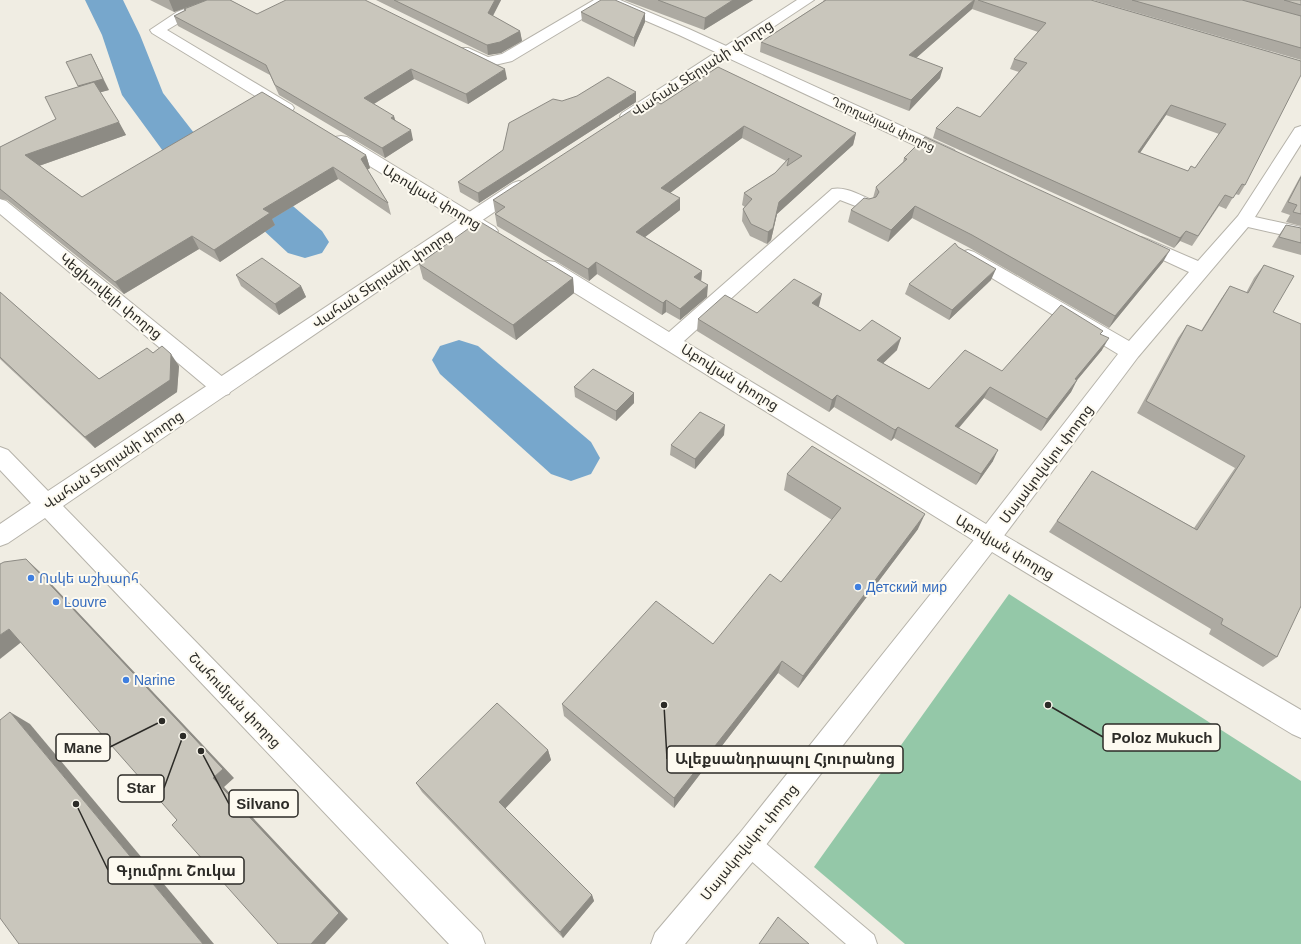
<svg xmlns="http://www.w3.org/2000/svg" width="1301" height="944" font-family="Arial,'Noto Sans Armenian',sans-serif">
  <rect width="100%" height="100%" fill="#f0ede3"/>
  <path fill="#94c8a8" d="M1009 594 1301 781V944H905L814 867Z"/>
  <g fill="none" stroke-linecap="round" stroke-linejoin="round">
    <g fill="#77a7cc" fill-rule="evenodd">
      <path d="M85 0H123L140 35 163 93 201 142 265 182 322 231 329 242 322 253 305 258 288 253 233 202 171 162 122 95 102 35Z"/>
      <path d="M459 340 478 346 591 442 600 458 591 474 571 481 551 474 440 374 432 360 440 346Z"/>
    </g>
    <g stroke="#b6b3aa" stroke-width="2">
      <path id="lane" d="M749 832 757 836 874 935 877 944H846L741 852 737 844 741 836Z"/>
    </g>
    <g stroke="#b6b3aa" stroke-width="2">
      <g id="street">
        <path d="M207 0H226L224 3 187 18 167 30 292 105 294 108 292 111H280L152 33 150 30 177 12Z"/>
        <path d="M594 0H620L689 29 954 150 956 154 954 158 948 159 942 158 679 35 607 4 512 61 486 67 458 54 456 51 458 48H468L488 57 502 54Z"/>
        <path d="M1301 126V144L1255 217 1301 227V239L1248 227 1138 357 997 545 989 548 981 545 541 272 539 267 541 262 548 261 555 262 669 332 832 189C845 186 860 195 872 200L875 204 872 208 866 210 840 200 684 341 986 524 1118 354 962 260 959 256 962 252 968 250 974 252 1129 341 1189 272 1135 247 1132 243 1135 239 1141 237 1147 239 1198 261 1238 216 1295 128Z"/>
        <path d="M341 136 347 137 495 227 498 231 495 235 489 237 483 235 335 145 333 141 335 137Z"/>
        <path d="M0 199 6 201 229 382 232 388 229 394 222 396 215 394 0 214Z"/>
      </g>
    </g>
    <g stroke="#b6b3aa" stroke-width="2">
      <g id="secondary">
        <path d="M797 0H814L634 119 628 121 622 119 620 116 622 113Z"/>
        <path d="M519 181 525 183 528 187 525 191 63 506 481 933 485 944H449L45 518 8 543 0 546V524L31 503 0 470V447L8 450 48 491 513 183Z"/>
        <path d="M989 528 997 531 1301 710V738L1292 734 992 552 759 854 685 944H651L655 933 739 834 981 531Z"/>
      </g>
    </g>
    <use href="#lane" fill="#fff" fill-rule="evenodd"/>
    <use href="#street" fill="#fff" fill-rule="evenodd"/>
    <use href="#secondary" fill="#fff" fill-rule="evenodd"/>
  </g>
  <g fill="#adaaa2" fill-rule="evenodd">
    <path d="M150 0H230L257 14 507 79 468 104 414 79 374 104 395 120 413 140 385 158 279 95 270 75 178 26 174 16 185 10 184 9 205 1 174 12Z"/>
    <path d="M376 0H501L493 16 520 31 522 41 501 53 488 55Z"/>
    <path d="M624 0H753L704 30Z"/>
    <path d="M823 0H1091L1301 61 1245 185 1239 195 1235 194 1226 209 1219 206 1192 246 1180 241 1174 248 933 138 936 128 980 117 1019 72 1010 69 1014 59 1038 32 972 9 916 58 940 78 909 111 760 52 761 42 824 1ZM1166 115 1219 134 1195 168 1188 171 1140 153Z"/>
    <path d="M1093 0H1301V60Z"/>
    <path d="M581 12 645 13V22L634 47 582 21Z"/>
    <path d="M78 87 109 90 100 92 126 135 39 166 82 197 366 155 370 168 367 170 388 203 391 215 338 179 272 219 275 225 220 262 199 249 124 294 7 200 0 199V147L56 119Z"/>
    <path d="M562 101 636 102 479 203 460 192 458 182 503 150Z"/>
    <path d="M661 104 856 133 853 145 777 214 771 240 767 244 750 236 742 221 743 209 745 207 742 205 744 193 775 173 786 161 742 138 670 193 680 210 645 237 702 271 701 281 707 297 680 320 666 312 662 315 597 274 589 281 497 226 495 214 496 213 495 212 493 200Z"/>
    <path d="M904 158 1163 262 1109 328 968 247 912 218 888 242 848 222 851 210 869 199 873 198 876 187 903 162Z"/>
    <path d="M1301 175V226L1286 222 1290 215 1281 212Z"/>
    <path d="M1286 225 1301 228V255L1272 247 1279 235Z"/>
    <path d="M958 247 991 280 949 320 905 294 909 284Z"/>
    <path d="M419 264 573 278 574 293 516 340 423 279Z"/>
    <path d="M1264 265 1273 312 1277 657 1263 667 1209 634 1211 629 1049 532 1092 471 1194 528 1235 468 1137 413 1178 338 1187 325 1201 331 1221 299 1230 286 1246 293 1254 278Z"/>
    <path d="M236 275 301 286 306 297 279 315 241 286Z"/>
    <path d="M0 292 99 379 153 353 179 366 177 392 95 448 0 359Z"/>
    <path d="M819 306V307L860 331 897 350 883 363 929 389 1002 371 1101 334 1102 350 1077 380 1071 392 1041 431 984 398 959 428 993 461 976 485 894 438 891 441 834 407 829 412 697 331 698 319Z"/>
    <path d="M574 387 634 403 616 421 575 397Z"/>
    <path d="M724 435 695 469 670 455 671 445Z"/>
    <path d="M787 474 918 529 798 688 778 673 674 808 564 716 562 704 713 644 781 582 832 520 784 490Z"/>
    <path d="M548 750 551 760 505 808 592 895 594 901 563 938 422 792 416 783Z"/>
  </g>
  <g fill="#8d8b84">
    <path d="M169 0H207L174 12Z"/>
    <path d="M495 0H501L489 23 488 13Z"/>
    <path d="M733 0H753L704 30 705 18Z"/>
    <path d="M974 0H975L972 9 907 66 909 55Z"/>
    <path d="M645 13V22L634 47V38Z"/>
    <path d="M520 31 522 41 501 53 488 55 487 45Z"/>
    <path d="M91 54 109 90 84 97 78 86Z"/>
    <path d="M943 68 940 78 909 111 911 100Z"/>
    <path d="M411 69 414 79 367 108 364 98Z"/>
    <path d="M505 69 507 79 468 104 466 94Z"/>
    <path d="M636 92V102L479 203 478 193Z"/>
    <path d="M1171 105 1166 115 1133 163 1138 152Z"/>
    <path d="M394 116 397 126 391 118Z"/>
    <path d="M119 122 126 135 33 168 25 155Z"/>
    <path d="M744 126 742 138 661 200V188Z"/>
    <path d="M411 130 413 140 385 158 382 148Z"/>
    <path d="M856 133 853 145 777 214 771 240 767 244 768 232 779 202Z"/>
    <path d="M366 155 370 168 364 172 361 159Z"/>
    <path d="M333 167 338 179 272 219 275 225 220 262 214 250 263 209Z"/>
    <path d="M680 198V210L636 244V232Z"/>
    <path d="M915 206 912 218 888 242 891 230Z"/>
    <path d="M1186 231 1180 241 1174 248 1180 238Z"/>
    <path d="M192 236 199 249 124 294 115 282Z"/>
    <path d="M1170 250 1163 262 1109 328 1115 316Z"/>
    <path d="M596 262 597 274 589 281 588 269Z"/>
    <path d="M996 269 991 280 949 320 952 310Z"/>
    <path d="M702 271 701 282 694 277Z"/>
    <path d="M573 278 574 293 516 340 513 325Z"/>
    <path d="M708 285 707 297 680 320V309Z"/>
    <path d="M301 286 306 297 279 315 275 304Z"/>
    <path d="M822 294 819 306 810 316 812 303Z"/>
    <path d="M666 300V312L662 315 663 303Z"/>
    <path d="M901 338 897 350 874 372 877 360Z"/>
    <path d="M1109 338 1102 350 1068 391 1075 379Z"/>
    <path d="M171 354 179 366 177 392 95 448 85 437Z"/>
    <path d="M1077 380 1071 392 1041 431 1047 419Z"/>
    <path d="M990 387 984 398 950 438 955 426Z"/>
    <path d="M634 393V403L616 421V411Z"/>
    <path d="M837 395 834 407 829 412 832 400Z"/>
    <path d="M725 425 724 435 695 469V459Z"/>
    <path d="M898 427 894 438 891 441 895 430Z"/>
    <path d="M998 450 993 461 976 485 981 474Z"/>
    <path d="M925 514 918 529 798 688 803 676Z"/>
    <path d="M26 559 40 572 234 778 224 787 348 919 325 944H311L213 778Z"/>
    <path d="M9 629 24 640 0 659V635Z"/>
    <path d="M782 661 778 673 674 808V798Z"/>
    <path d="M10 712 30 724 214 944H203Z"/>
    <path d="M548 750 551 760 503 811 499 802Z"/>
    <path d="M592 895 594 901 563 938 560 932Z"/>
  </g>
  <g fill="#c9c6bc" stroke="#8d8b84" fill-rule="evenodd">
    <path d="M207 0H230L257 14 286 0H365L505 69 466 94 411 69 364 98 394 116 391 118 411 130 382 148 275 85 266 65 174 16 186 10 184 9Z"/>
    <path d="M394 0H495L488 13 520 31 500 42 487 45Z"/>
    <path d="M601 0H615L645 13 634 38 581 12Z"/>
    <path d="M658 0H733L705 18Z"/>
    <path d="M826 0H974L909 55 943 68 911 100 761 42Z"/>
    <path d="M978 0H1091L1301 61V75L1245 185 1242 184 1233 198 1225 195 1198 236 1186 231 1180 238 936 128 957 107 980 117 1027 63 1014 59 1046 23ZM1171 105 1226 124 1195 168 1191 166 1188 171 1138 152Z"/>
    <path d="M1132 0H1242L1301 16V48Z"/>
    <path d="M1284 0H1301V5Z"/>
    <path d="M91 54 103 79 78 86 66 62Z"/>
    <path d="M718 67 856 133 779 202 773 228 768 232 751 224 743 209 752 199 744 193 775 173 789 158 787 166 802 156 744 126 661 188 680 198 636 232 702 271 694 277 708 285 680 309 666 300 663 303 596 262 588 269 495 214 505 207 493 200 650 98 661 104Z"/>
    <path d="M608 77 636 92 478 193 458 182 503 150 509 123 553 99 562 101 577 96Z"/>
    <path d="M94 82 119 122 25 155 82 197 262 92 366 155 361 159 388 203 333 167 263 209 270 213 214 250 192 236 115 282 0 189V147L56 119 45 97Z"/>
    <path d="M925 137 1170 250 1115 316 972 235 915 206 891 230 851 210 864 198 869 199 876 197 879 192 876 187 907 159 904 158Z"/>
    <path d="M1301 177V214L1293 212 1297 205 1288 202Z"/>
    <path d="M479 221 573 278 513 325 419 264Z"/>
    <path d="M1286 225 1301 228V243L1279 237Z"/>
    <path d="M955 243 958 247 996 269 952 310 909 284Z"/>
    <path d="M262 258 301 286 275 304 236 275Z"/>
    <path d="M1264 265 1294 276 1273 312 1301 324V606L1277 657 1221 624 1223 619 1057 521 1092 471 1197 530 1245 456 1146 401 1187 325 1202 331 1230 286 1248 293Z"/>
    <path d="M794 279 822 294 812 303 860 331 872 320 901 338 877 360 929 389 965 350 1002 371 1061 305 1103 331 1100 334 1109 338 1075 379 1077 380 1047 419 990 387 955 426 998 450 981 474 898 427 895 430 837 395 832 400 698 319 725 295 757 313Z"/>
    <path d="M0 292 99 379 147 348 153 353 162 346 171 354 170 380 85 437 0 357Z"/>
    <path d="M593 369 634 393 616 411 574 387Z"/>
    <path d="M700 412 725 425 695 459 671 445Z"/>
    <path d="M812 446 925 514 803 676 782 661 674 798 562 704 656 601 713 644 770 574 781 582 841 508 787 474Z"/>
    <path d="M26 559 223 769 213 778 339 913 311 944H278L172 825 177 820 9 629 0 635V564L4 562Z"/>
    <path d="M497 703 548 750 499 802 592 895 560 932 416 783Z"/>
    <path d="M10 712 203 944H19L0 918V720Z"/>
    <path d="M778 917 809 944H759Z"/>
  </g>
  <g fill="#3f7fe0" stroke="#fdfaf0" stroke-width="1.5">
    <circle cx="31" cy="578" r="4"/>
    <circle cx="858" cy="587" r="4"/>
    <circle cx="56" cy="602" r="4"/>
    <circle cx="126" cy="680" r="4"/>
  </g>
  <g text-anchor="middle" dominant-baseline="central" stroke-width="4" stroke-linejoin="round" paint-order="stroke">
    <g font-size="12" fill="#2c2b27" stroke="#fdfaf0">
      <text transform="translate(883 124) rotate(25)">Ղորղանյան փողոց</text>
    </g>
    <g font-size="14" fill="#2c2b27" stroke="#fdfaf0">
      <text transform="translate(702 68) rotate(-33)">Վահան Տերյանի փողոց</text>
      <text transform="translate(432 197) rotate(31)">Աբովյան փողոց</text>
      <text transform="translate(382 279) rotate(-34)">Վահան Տերյանի փողոց</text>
      <text transform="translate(111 296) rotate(39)">Կեցխովելի փողոց</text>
      <text transform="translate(730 377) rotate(32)">Աբովյան փողոց</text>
      <text transform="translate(113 460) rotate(-34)">Վահան Տերյանի փողոց</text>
      <text transform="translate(1046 464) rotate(-53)">Մայակովսկու փողոց</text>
      <text transform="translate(1005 547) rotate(31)">Աբովյան փողոց</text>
      <text transform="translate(235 700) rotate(46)">Շահումյան փողոց</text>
      <text transform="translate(749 842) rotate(-51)">Մայակովսկու փողոց</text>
    </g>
    <g font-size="14" fill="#366cbe" stroke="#fdfaf0" text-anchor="start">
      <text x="39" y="578">Ոսկե աշխարհ</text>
      <text x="866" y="587">Детский мир</text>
      <text x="64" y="602">Louvre</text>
      <text x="134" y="680">Narine</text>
    </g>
  </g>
  <path fill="none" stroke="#2c2b27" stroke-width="1.5" d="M1048 705L1103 737M162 721L110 747M664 705L667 759M183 736L164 788M201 751L229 804M76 804L108 870"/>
  <g fill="#2c2b27" stroke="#fdfaf0" stroke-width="1.5">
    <circle cx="1048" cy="705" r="4"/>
    <circle cx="162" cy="721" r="4"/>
    <circle cx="664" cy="705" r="4"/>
    <circle cx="183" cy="736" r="4"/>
    <circle cx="201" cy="751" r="4"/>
    <circle cx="76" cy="804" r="4"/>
  </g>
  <g fill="#fdfaf0" stroke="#2c2b27" stroke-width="1.5">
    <rect x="1103" y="724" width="117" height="27" rx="4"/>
    <rect x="56" y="734" width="54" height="27" rx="4"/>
    <rect x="667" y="746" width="236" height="27" rx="4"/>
    <rect x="118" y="775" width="46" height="27" rx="4"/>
    <rect x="229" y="790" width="69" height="27" rx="4"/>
    <rect x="108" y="857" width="136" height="27" rx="4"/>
  </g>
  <g font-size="15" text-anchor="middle" font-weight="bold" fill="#2c2b27">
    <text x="1162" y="743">Poloz Mukuch</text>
    <text x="83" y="753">Mane</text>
    <text x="785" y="764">Ալեքսանդրապոլ Հյուրանոց</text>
    <text x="141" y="793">Star</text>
    <text x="263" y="809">Silvano</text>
    <text x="176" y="876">Գյումրու Շուկա</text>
  </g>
</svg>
